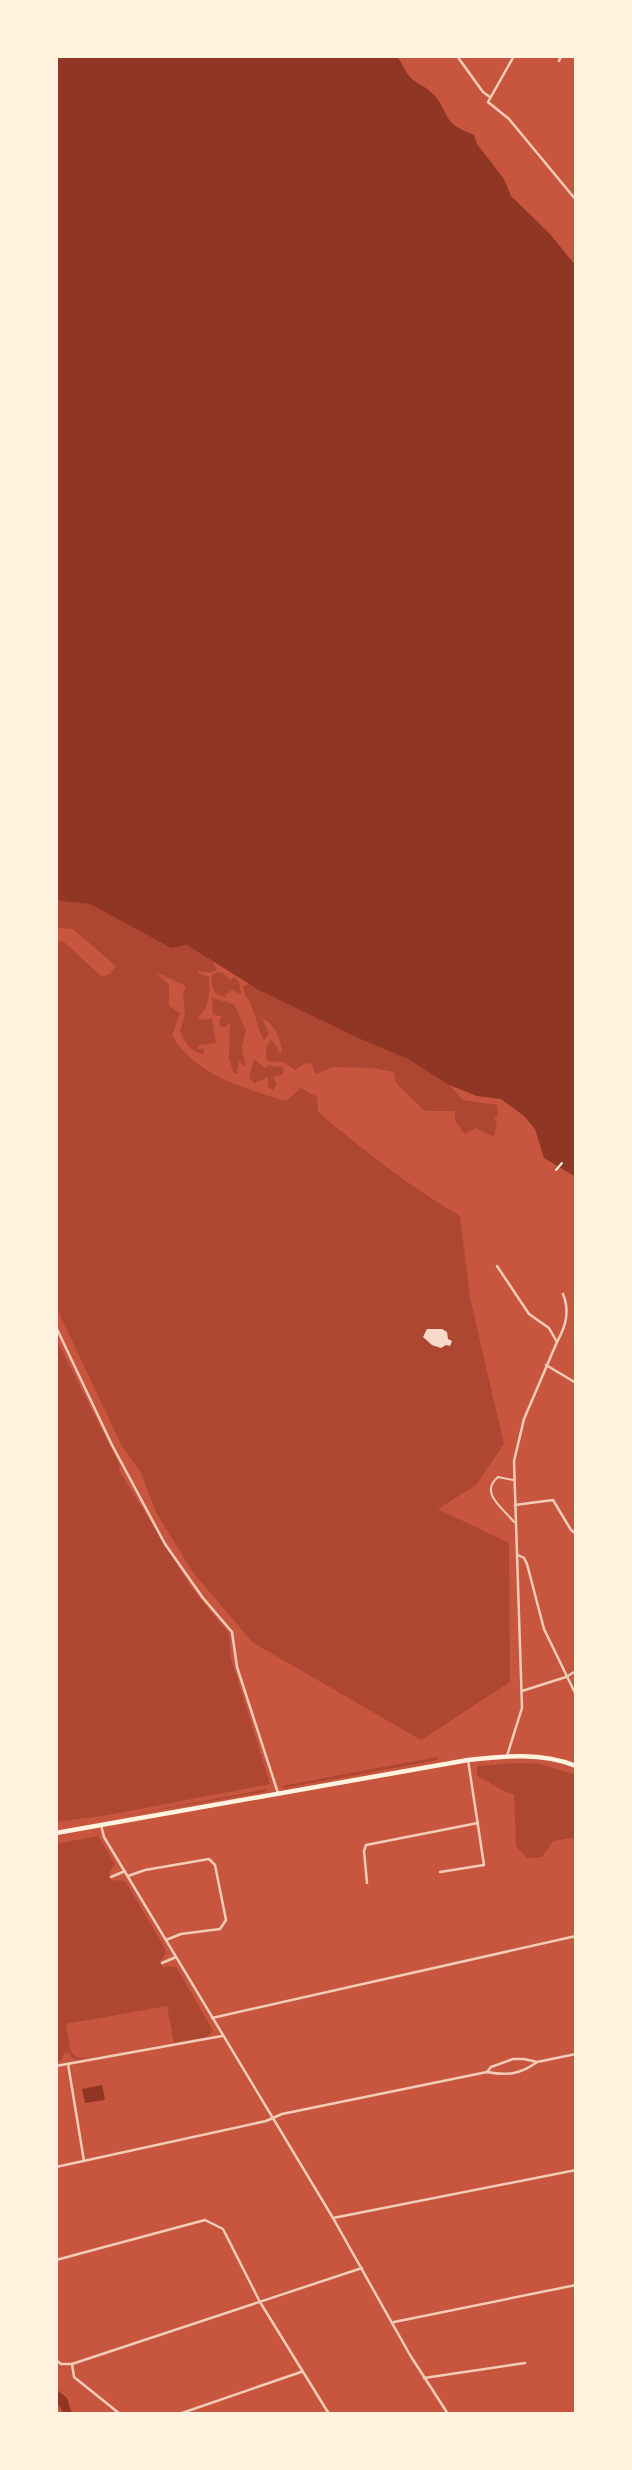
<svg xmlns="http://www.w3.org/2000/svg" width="632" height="2470" font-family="'Asap Condensed',sans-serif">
  <rect width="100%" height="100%" fill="#c8553d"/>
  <g fill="#ae4732">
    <path d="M56 899C69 904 79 901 92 905L171 948 187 945 212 960 217 970 211 973 199 971 198 973 209 977C209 992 211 1007 198 1017L200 1020 212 1019 216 1043 199 1045 197 1049H204V1054C192 1053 184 1042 180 1031L185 1015 183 993 186 986 156 972 169 985V1006L180 1013 172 1035C192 1074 246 1089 286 1101L301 1088 317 1097 318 1112C363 1150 409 1186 460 1216L470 1298 504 1444 476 1485 438 1509 509 1543 510 1682 421 1740 252 1642 192 1571 156 1512 141 1473 122 1446 56 1307V941L64 942 102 977 110 974 116 966 73 929 56 928Z"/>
    <path d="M218 972 223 973 230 980 234 977 239 981 241 994 232 990 225 995 227 998 215 993 211 982 212 975Z"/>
    <path d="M249 984 408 1059 449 1085 463 1100 497 1105 498 1116 494 1117 497 1125 494 1137 476 1128 464 1134 455 1120V1111H425L396 1083 394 1072 372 1068 332 1067 316 1074 311 1063 304 1064 295 1070 284 1062 267 1061 266 1048 271 1039 281 1054C283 1041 274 1023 262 1018L269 1034 264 1040C257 1029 257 1019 252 1007 248 998 245 997 243 986Z"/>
    <path d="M212 998 234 1004 246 1030 242 1047 245 1065 243 1066 239 1060 237 1074 233 1072 229 1058 230 1022 225 1027H221L219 1021 222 1016 213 1015Z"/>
    <path d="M254 1059 265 1068 270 1064 272 1067 282 1066 284 1072 280 1076H273L276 1084 273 1090 268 1087V1077L255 1083 249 1078Z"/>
    <path d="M56 1339 119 1464 120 1472 191 1587 229 1634 231 1658 270 1784 108 1815 56 1822Z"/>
    <path d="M437 1757 438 1760 285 1788 281 1786Z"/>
    <path d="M517 1763 540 1764 576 1775V1839L571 1838 553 1841 542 1857 527 1858 516 1846 514 1794C499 1791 491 1782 477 1776V1766Z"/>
    <path d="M268 1789 264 1792 117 1817Z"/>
    <path d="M98 1836 115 1864 109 1873 111 1880 125 1881 166 1950 164 1957 160 1961 162 1967 172 1966 177 1968 213 2031 207 2037 174 2043 167 2006 66 2024 71 2052 78 2058 91 2057C82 2059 73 2063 69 2053H64L62 2060 56 2063V1844Z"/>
  </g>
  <g fill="#8f3625">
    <path d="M56 56H397C403 64 407 77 416 82 422 86 429 89 434 95 441 101 446 117 451 122 459 130 466 131 474 135L477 144 504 179 511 196 550 234 576 266V1177L544 1158 535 1129 524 1116 501 1099 477 1096 449 1085 408 1059 356 1037 257 989 187 945 171 948 92 905C79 901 69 904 56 899Z"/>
    <path d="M102 2085 105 2100 85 2103 82 2089Z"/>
    <path d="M56 2389 67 2398 72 2414H64L56 2401Z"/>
  </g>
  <path fill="#f7dbc8" d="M427 1329H442L447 1332 448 1339 452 1341 450 1346 446 1345 441 1348 432 1345 423 1337Z"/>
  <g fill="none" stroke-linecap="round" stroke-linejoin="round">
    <path stroke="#fff3e0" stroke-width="2" d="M556 1170 562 1163"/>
    <path stroke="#f1ccb7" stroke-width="2" d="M513 1480 498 1477C479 1493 503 1508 514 1522"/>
    <g stroke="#f1ccb7" stroke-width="2.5">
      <path d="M457 56 483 92 490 97"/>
      <path d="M514 56 488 102 509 119 576 200"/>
      <path d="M559 61 561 56"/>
      <path d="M497 1266 529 1314 549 1328 557 1342 524 1419 514 1461 522 1708 507 1756"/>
      <path d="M56 1327 112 1445 165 1544 203 1598 232 1632 237 1667 278 1793"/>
      <path d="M557 1342C566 1326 570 1311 563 1294"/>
      <path d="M546 1365 576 1383"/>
      <path d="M515 1505 553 1500 571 1530 576 1534"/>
      <path d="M518 1555 524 1558 527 1564 544 1629 576 1695"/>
      <path d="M522 1691 566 1677 576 1671"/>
      <path d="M101 1825 104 1837 333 2218 410 2355 448 2414"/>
      <path d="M440 1872 484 1865 468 1760"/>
      <path d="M128 1876 145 1870 209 1859 215 1865 226 1920 220 1929 181 1934 166 1940"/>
      <path d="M111 1877 125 1871"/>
      <path d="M367 1883 364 1851 366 1845 478 1823"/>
      <path d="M162 1963 176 1957"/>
      <path d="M212 2018 576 1936"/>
      <path d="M68 2064 84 2161"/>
      <path d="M56 2066 222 2036"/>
      <path d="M487 2072 491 2067 513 2059H524L537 2062 576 2054"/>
      <path d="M56 2167 266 2121 282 2114 487 2072C507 2076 521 2074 537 2062"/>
      <path d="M333 2218 576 2170"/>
      <path d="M56 2260 205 2220 223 2229 260 2302 329 2414"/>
      <path d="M394 2322 576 2285"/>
      <path d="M56 2360 61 2364H72L362 2268"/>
      <path d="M72 2364 74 2377 120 2414"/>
      <path d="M424 2378 525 2363"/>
      <path d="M179 2414 301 2372"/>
    </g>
    <path stroke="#fff3e0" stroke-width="4.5" d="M56 1833 468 1760C504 1756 542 1752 576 1766"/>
  </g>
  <rect width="632" height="2470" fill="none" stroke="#fff3e0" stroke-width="116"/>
</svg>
